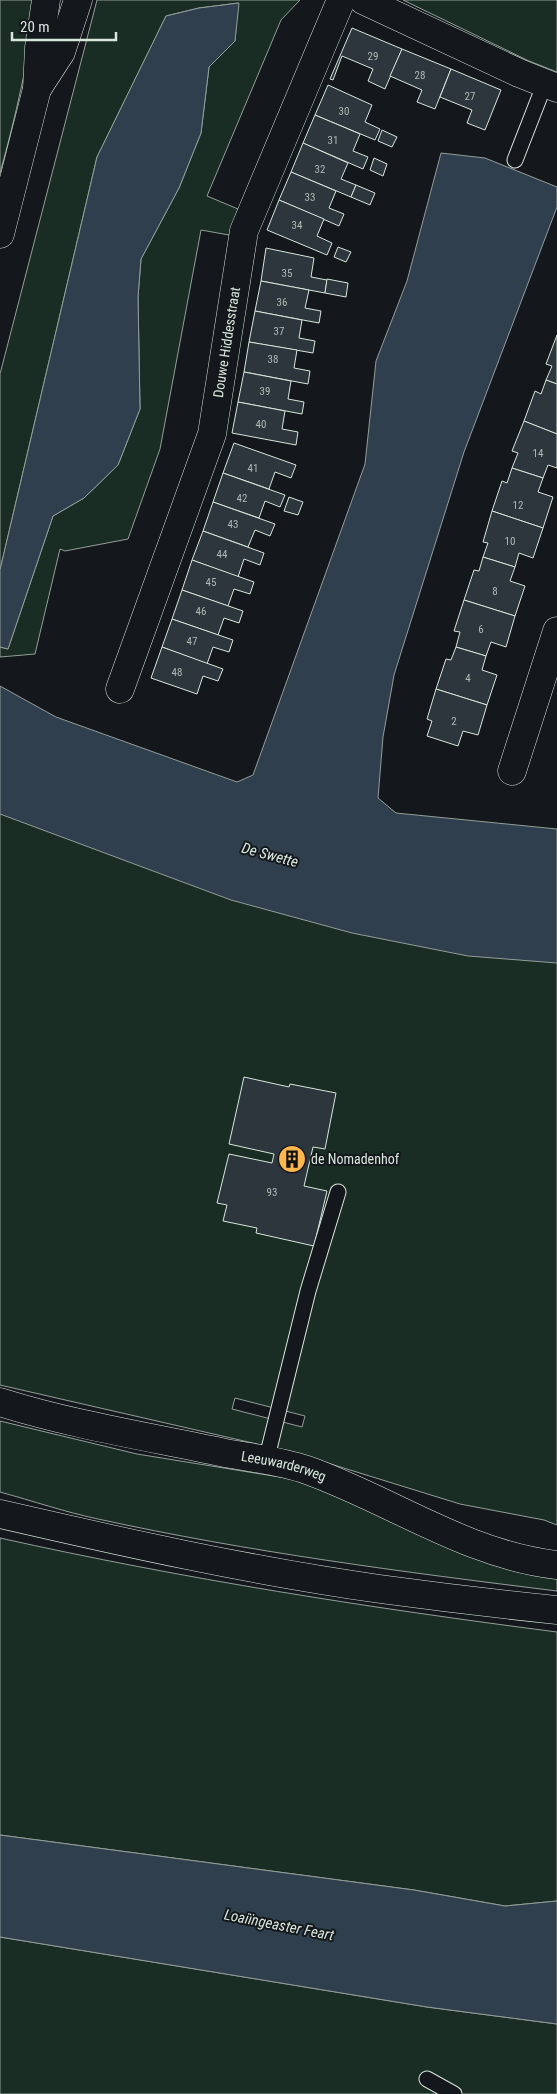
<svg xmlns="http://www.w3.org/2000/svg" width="557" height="2094" font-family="'Roboto Condensed',sans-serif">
  <rect width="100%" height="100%" fill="#14181c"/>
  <g fill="#1a2d24" stroke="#939e99" fill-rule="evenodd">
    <path d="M0 0H36C29 59 16 115 0 173Z"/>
    <path d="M97 0H300L281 20 207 196 238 209 229 235 201 230 160 449 128 539 65 551 60 549 35 654 0 657V647L8 649 53 516 84 498 118 465 140 409 138 297 141 259 179 188 201 133 209 67 235 41 238 3 199 8 166 16 97 157 0 570V374Z"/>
    <path d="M403 0H557V72L529 61Z"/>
    <path d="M0 788 557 950V1525L544 1520 460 1504 292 1452 0 1385ZM235 1398 305 1416 302 1427 232 1409Z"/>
    <path d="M0 1421 137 1454 298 1480 557 1576V1591C403 1572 249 1552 98 1519 65 1512 33 1501 0 1492Z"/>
    <path d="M0 1538C184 1579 370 1608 557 1632V1901L505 1906 414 1890 0 1835Z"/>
    <path d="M0 1937 427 2007 557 2024V2094H0Z"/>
  </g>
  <g fill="#2f3f4d" stroke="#939e99">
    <path d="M239 3 235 41 209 67 201 133 179 188 141 259 138 297 140 409 118 465 84 498 53 516 8 649 0 647V570L97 157 166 16 199 8Z"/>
    <path d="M441 153 485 158 557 187V207L464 452 394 675 383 737 378 798 396 813 557 829V963L468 956 352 933 231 900 0 814V686L56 717 237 782 253 775 365 464 376 361 407 281Z"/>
    <path d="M0 1835 414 1890 505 1906 557 1901V2024L427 2007 0 1937Z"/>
  </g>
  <g fill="#2c363c" stroke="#d8e6dc">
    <path d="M352 28 402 49 385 89 368 81 373 69 342 56 333 80 330 79Z"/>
    <path d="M402 49 451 69 435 109 417 102 422 90 390 76Z"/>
    <path d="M451 69 501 90 485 130 467 123 472 110 440 97Z"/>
    <path d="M328 85 372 105 365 122 380 129 375 140 315 115Z"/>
    <path d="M315 115 360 134 353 151 368 157 363 169 303 143Z"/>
    <path d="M382 130 397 137 392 147 378 141Z"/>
    <path d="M303 143 348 163 341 179 356 185 351 197 291 172Z"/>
    <path d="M374 158 387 164 383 176 370 170Z"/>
    <path d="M291 172 336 191 329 208 344 214 339 226 279 200Z"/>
    <path d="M356 185 375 193 370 205 351 197Z"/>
    <path d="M279 200 324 219 317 236 332 243 327 255 267 230Z"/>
    <path d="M338 247 351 252 346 262 334 257Z"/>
    <path d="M266 248 314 258 311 277 327 280 325 293 261 281Z"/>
    <path d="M327 279 348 283 346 297 325 293Z"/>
    <path d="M261 281 309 290 305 308 321 311 319 323 255 311Z"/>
    <path d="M255 311 302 320 299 338 315 341 313 353 249 342Z"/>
    <path d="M557 335V384L546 380 552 366 546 364Z"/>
    <path d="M249 342 297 350 294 368 310 371 308 384 244 372Z"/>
    <path d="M244 372 291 381 288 399 304 402 302 414 238 402Z"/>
    <path d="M546 380 557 384V434L524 421 535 391 541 394Z"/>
    <path d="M238 402 285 411 282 429 298 432 296 445 232 433Z"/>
    <path d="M524 421 557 434V468L548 465 543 478 512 468 518 453 512 451Z"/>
    <path d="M234 443 296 465 291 478 275 472 269 489 223 473Z"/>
    <path d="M512 468 543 478 538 492 553 497 543 528 492 511 502 481 507 483Z"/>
    <path d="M223 473 285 495 280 507 265 501 259 518 213 502Z"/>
    <path d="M289 497 303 502 298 515 284 511Z"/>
    <path d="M213 502 275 524 270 536 255 530 248 547 203 531Z"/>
    <path d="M492 511 543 528 533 558 519 553 515 567 483 557 488 543 483 542Z"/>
    <path d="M203 531 264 553 260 565 244 559 238 577 192 560Z"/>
    <path d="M483 557 515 567 510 581 525 586 515 616 464 600 474 570 479 571Z"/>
    <path d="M192 560 254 582 250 594 234 589 228 606 182 590Z"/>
    <path d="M182 590 243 611 239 623 224 618 218 635 172 619Z"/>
    <path d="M464 600 515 616 506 647 491 642 486 656 456 647 460 632 454 631Z"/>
    <path d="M172 619 233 640 229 652 213 647 207 664 162 647Z"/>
    <path d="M162 647 223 669 218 681 203 676 197 694 151 678Z"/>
    <path d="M456 647 486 656 482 670 497 675 487 705 436 689 446 659 451 660Z"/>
    <path d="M436 689 487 705 478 735 463 731 458 746 427 736 432 721 427 719Z"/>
    <path d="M244 1077 289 1087 290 1084 336 1093 325 1149 313 1147 304 1186 327 1191 314 1246 256 1233 257 1228 223 1221 227 1205 217 1203 229 1154 272 1163 274 1154 229 1144Z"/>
  </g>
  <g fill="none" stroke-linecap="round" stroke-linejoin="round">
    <g stroke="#d8e6dc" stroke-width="17">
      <g id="service">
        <path d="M515 160 545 83"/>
        <path d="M266 1461 308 1291 338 1192"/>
        <path d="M427 2079 454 2094"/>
      </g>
    </g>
    <g stroke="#d8e6dc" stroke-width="29">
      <g id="minor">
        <path d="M363 0 519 73 557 88"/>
        <path id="s1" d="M120 689 212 434 244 231 341 0"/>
        <path d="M512 771 557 631"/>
        <path id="s2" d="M0 1402C73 1425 150 1437 225 1453 252 1458 281 1461 307 1470 391 1500 467 1555 557 1565"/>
      </g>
    </g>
    <g stroke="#d8e6dc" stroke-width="29">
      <g id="primary">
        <path d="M37 89 61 52 78 0"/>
        <path d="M0 234 37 89 39 48 46 0"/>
        <path d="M0 1514C126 1543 252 1571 380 1589 439 1597 498 1604 557 1610"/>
      </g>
    </g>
    <use href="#service" stroke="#14181c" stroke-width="15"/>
    <use href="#minor" stroke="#14181c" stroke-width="28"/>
    <use href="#primary" stroke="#14181c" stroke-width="28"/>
  </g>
  <defs>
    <g id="building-disc" transform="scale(1.4375)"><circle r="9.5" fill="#ffb74d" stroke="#14181c"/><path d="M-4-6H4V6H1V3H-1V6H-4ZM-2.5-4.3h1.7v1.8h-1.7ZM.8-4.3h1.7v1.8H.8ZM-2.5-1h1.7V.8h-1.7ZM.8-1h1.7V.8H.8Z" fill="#111"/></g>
  </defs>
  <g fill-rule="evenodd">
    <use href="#building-disc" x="292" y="1159"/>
  </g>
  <g text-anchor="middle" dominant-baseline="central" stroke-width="4" stroke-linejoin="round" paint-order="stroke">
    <g font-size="11" fill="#adbab4">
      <text x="373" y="56">29</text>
      <text x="420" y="75">28</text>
      <text x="470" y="96">27</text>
      <text x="344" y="111">30</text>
      <text x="333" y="140">31</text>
      <text x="320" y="169">32</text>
      <text x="310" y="197">33</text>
      <text x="297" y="225">34</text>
      <text x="287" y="273">35</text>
      <text x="282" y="302">36</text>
      <text x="279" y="331">37</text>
      <text x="273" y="359">38</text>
      <text x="265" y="391">39</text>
      <text x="261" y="424">40</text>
      <text x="538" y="453">14</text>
      <text x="253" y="468">41</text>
      <text x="242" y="498">42</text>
      <text x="518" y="505">12</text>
      <text x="233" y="524">43</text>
      <text x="510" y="541">10</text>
      <text x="222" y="554">44</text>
      <text x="211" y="582">45</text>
      <text x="495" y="591">8</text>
      <text x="201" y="611">46</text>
      <text x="481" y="629">6</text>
      <text x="192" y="641">47</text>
      <text x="177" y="672">48</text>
      <text x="468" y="678">4</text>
      <text x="454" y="721">2</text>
      <text x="272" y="1192">93</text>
    </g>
    <g font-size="14" fill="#d8e6dc" stroke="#14181c">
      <text stroke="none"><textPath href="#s1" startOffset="364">Douwe Hiddesstraat</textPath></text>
      <text stroke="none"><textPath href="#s2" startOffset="291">Leeuwarderweg</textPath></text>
    </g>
    <g font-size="14" fill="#d8e6dc" stroke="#14181c" text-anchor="start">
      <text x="311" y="1159">de Nomadenhof</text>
    </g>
    <g font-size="15" font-style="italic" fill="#d8e6dc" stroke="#14181c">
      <text transform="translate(270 855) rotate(15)">De Swette</text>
      <text transform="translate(279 1925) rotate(11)">Loaiïngeaster Feart</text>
    </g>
  </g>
  <path d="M12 32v8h104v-8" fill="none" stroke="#d8e6dc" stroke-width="2.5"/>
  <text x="20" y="32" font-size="15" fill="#d8e6dc" stroke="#14181c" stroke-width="4" paint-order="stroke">20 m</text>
</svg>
